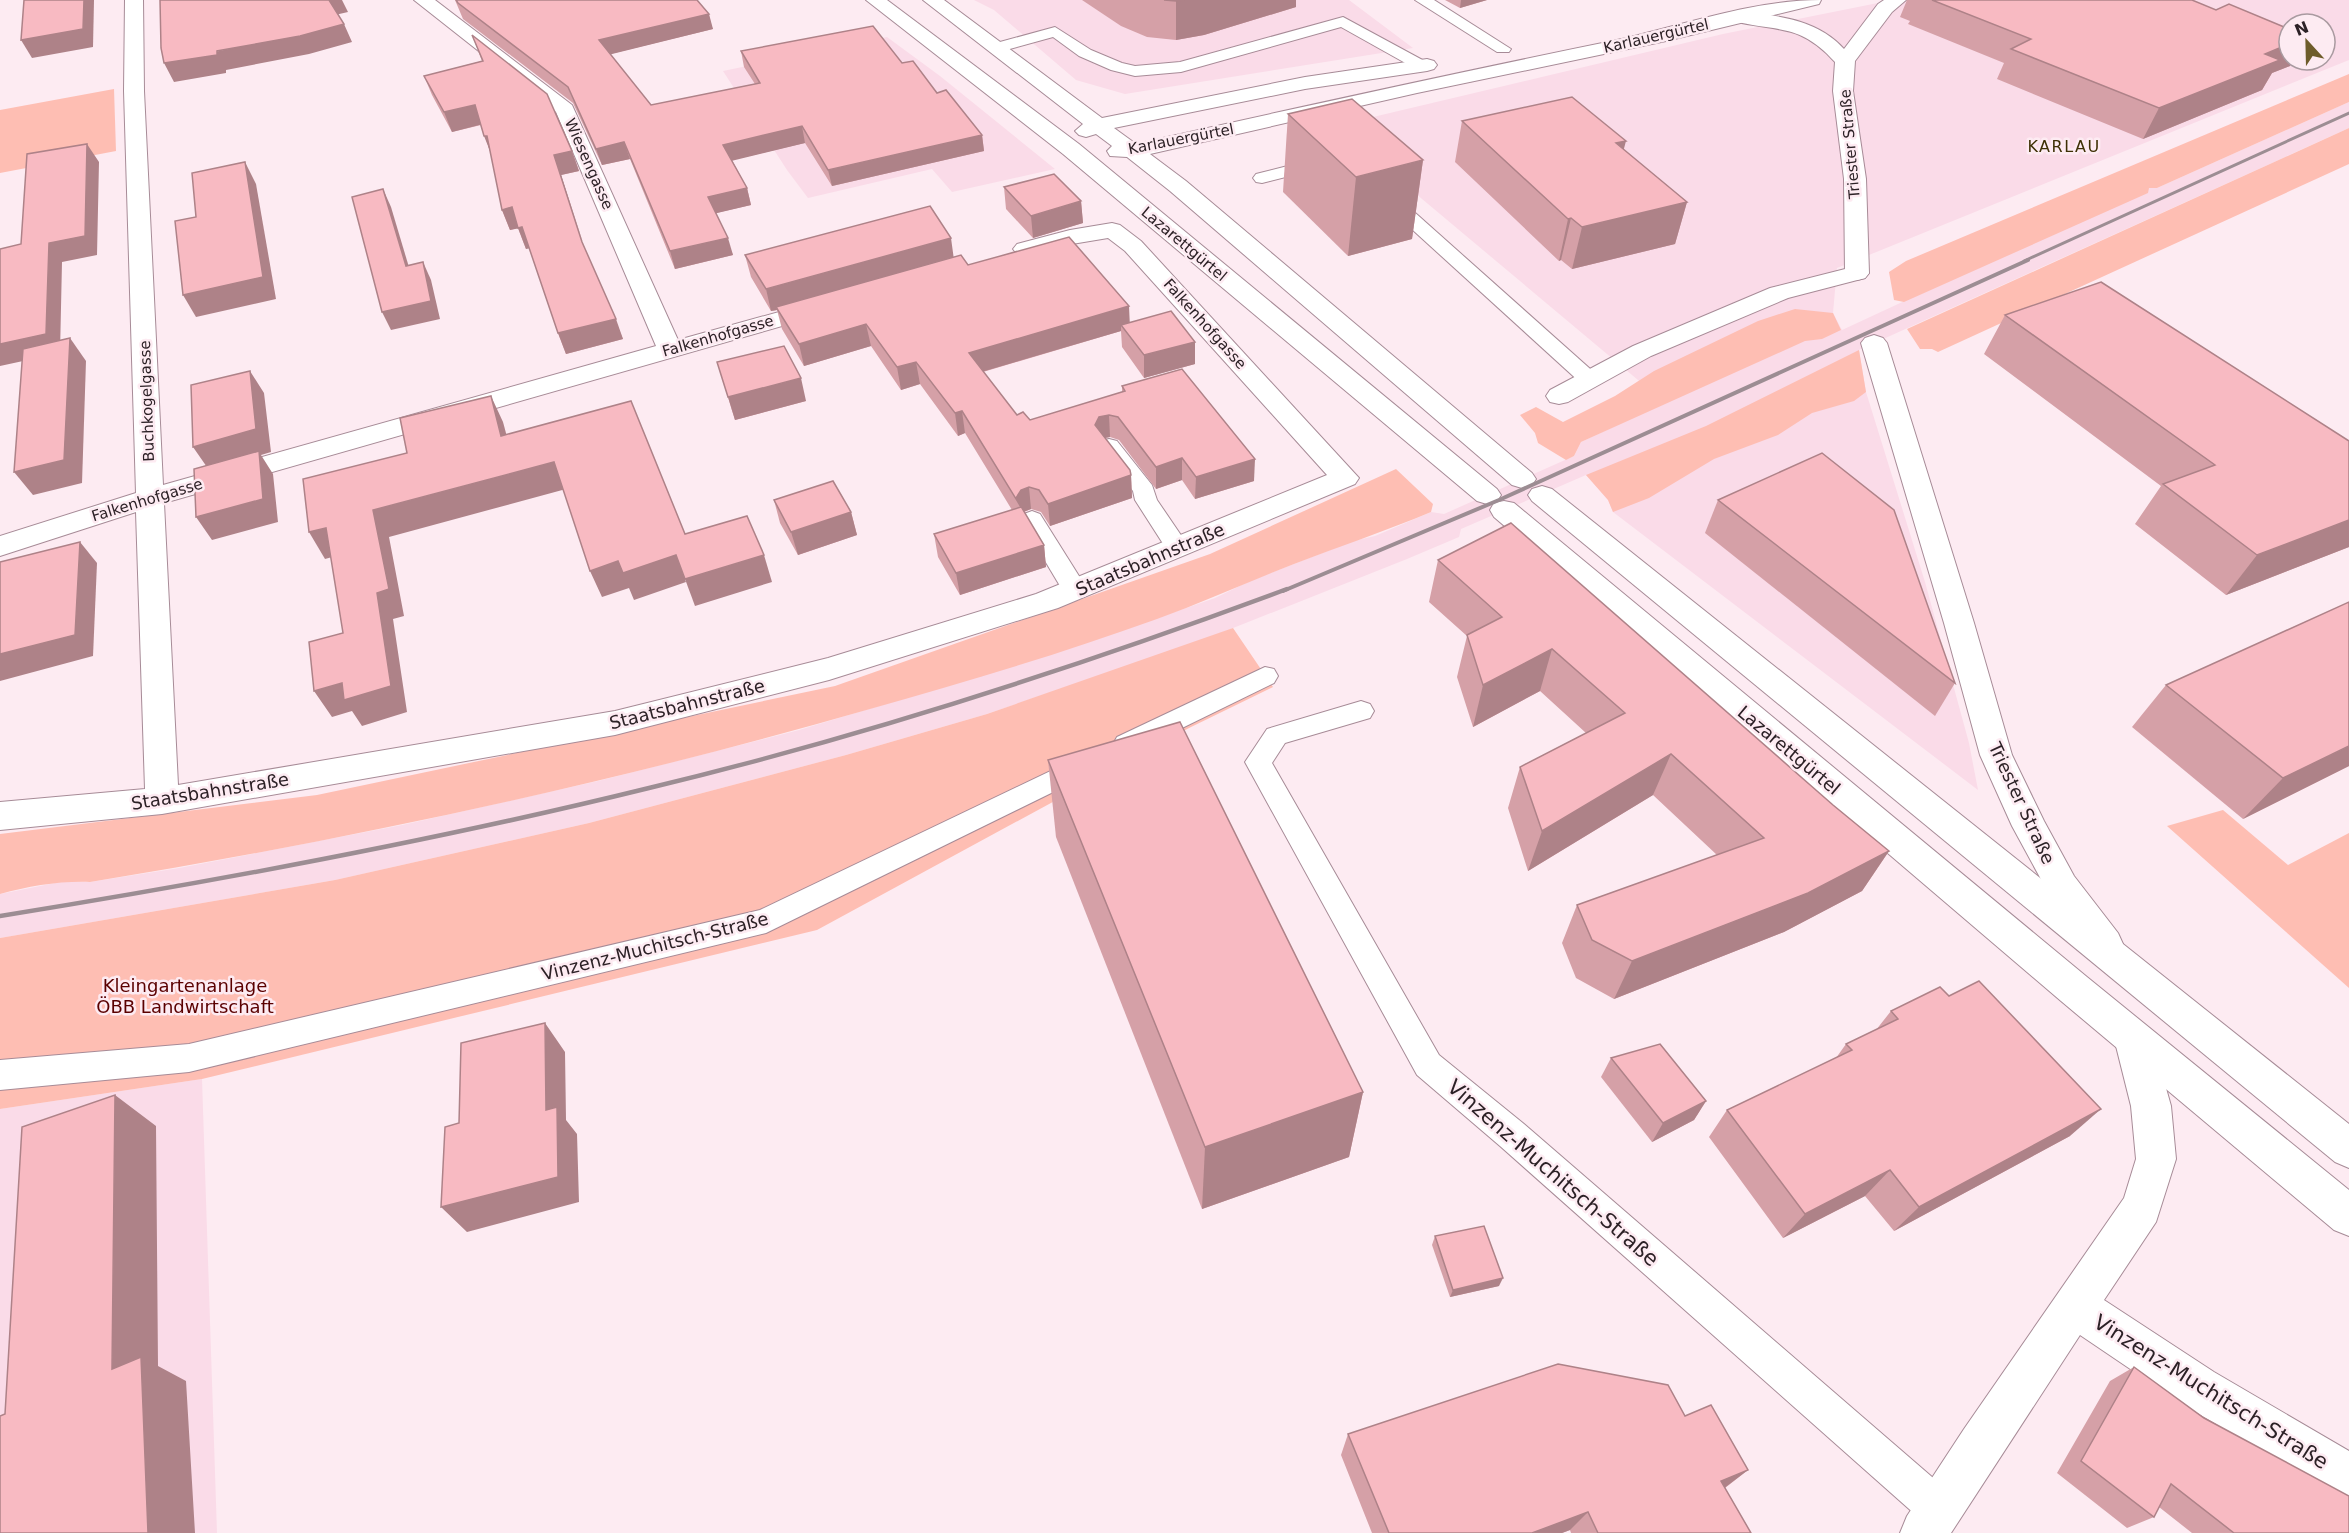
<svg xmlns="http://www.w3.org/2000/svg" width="2349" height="1533" font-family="'DejaVu Sans',sans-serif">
  <rect width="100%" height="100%" fill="#fdebf2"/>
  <g fill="#fadbe8" fill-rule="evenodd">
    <path d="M974 0H1349L1413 48 1125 94 1076 80 994 10Z"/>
    <path d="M1893 0H2349V60L1837 268 1833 313 1842 330 2148 188H2157L2349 102V128L1859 350 1866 392 1925 582 1969 743 1978 790 1613 512 1608 500 1586 475 1461 529 1459 537 1407 559 1198 642 987 714 846 755 589 823 335 880 0 938V894L65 881 90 882 179 868 402 825 598 781 799 730 1071 648 1215 598 1250 581 1353 541 1375 536 1431 512 1444 514 1574 456 1581 442 1669 401 1638 380 1335 126 1723 34ZM2289 24H2325V60H2289Z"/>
    <path d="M887 37 940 76 1055 169 952 192 932 169 808 198 787 170 723 71Z"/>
    <path d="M202 1079 217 1533H0V1109Z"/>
  </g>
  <g fill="#febeb3">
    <path d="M2349 74V102L2157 188H2149L2148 193 1904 302 1894 300 1889 272 1906 261Z"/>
    <path d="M114 89 116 151 0 173V110Z"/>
    <path d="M2349 128V164L1938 352 1932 349H1920L1907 329Z"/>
    <path d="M1795 309 1833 313 1841 330 1822 339 1805 341 1581 442 1574 456 1566 460 1538 443 1535 433 1520 415 1536 407 1563 422 1615 396 1654 371 1758 321Z"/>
    <path d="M1859 350 1866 392 1854 401 1812 413 1778 435 1714 459 1649 498 1613 512 1608 500 1586 475 1706 426Z"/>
    <path d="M1396 469 1433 504 1431 512C1386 531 1340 546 1294 564 1248 582 1204 602 1157 619 1063 653 966 682 870 709 614 783 353 839 90 882 59 881 30 886 0 894V834L317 795 835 686 1210 554Z"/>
    <path d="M1233 628 1273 687 1189 728 817 930 202 1079 0 1109V938L335 880 589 823 846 755 987 714Z"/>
    <path d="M2223 810 2288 865 2349 833V988L2167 826Z"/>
  </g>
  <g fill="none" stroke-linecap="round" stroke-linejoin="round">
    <g stroke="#a78b97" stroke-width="2">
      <g id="service">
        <path d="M1415 0H1434L1511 49 1509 52H1497Z"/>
        <path d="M1343 17 1428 63 1430 66 1428 69H1416L1341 27 1181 72 1135 76 1111 70 1079 56 1053 37 995 53 987 48 989 45 1055 27 1091 50 1122 63 1135 66 1180 62Z"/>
        <path d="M1319 158 1325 159 1328 163 1325 167 1262 183 1256 182 1253 178 1256 174Z"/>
        <path d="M1388 193 1394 194 1597 375 1601 380 1597 385 1590 386 1583 385 1382 202 1379 198 1382 194Z"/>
        <path d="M1109 439 1117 441 1152 485 1157 500 1189 547 1185 553 1177 555 1169 553 1135 500 1133 491 1098 446 1101 441Z"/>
        <path d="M1032 511 1040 514 1084 584 1087 590 1084 596 1075 598 1066 596 1020 519 1024 514Z"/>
        <path d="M1265 667 1274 669 1278 676 1274 683 1135 751 1126 754 1117 751 1113 744 1117 737Z"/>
        <path d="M1361 701 1370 704 1374 711 1370 718 1285 743 1272 763 1439 1055 1524 1124 1954 1496 1959 1510 1954 1524 1940 1529 1926 1524 1500 1146 1417 1075 1245 762 1267 729Z"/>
        <path d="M1084 755 1094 758 1097 765 1094 772 766 933 189 1072 0 1090V1060L189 1044 760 910Z"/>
      </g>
    </g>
    <g stroke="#a78b97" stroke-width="2">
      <g id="minor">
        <path d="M125 0H143L144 91 163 485 656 346 556 112 414 0H435L572 105 678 340 822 300 831 302 834 307 831 312 164 503 178 785 615 711 828 658 1036 594 1327 475 1125 251 1108 238 1072 244 1025 256 1017 254 1013 249 1017 244 1070 230 1112 223 1120 225 1141 241 1359 478 1355 484 1058 608 829 680 615 735 162 814 0 830V802L145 789 136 512 0 556V536L136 493 124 91Z"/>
        <path d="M1857 266 1865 268 1869 273 1865 278 1788 298 1651 356 1568 402 1559 404 1550 402 1546 396 1550 390 1633 346 1770 288Z"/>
        <path d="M2133 1021 2146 1026 2152 1038 2171 1106 2176 1159 2156 1222 2104 1300 2214 1372 2349 1451V1500L2333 1493 2182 1404 2080 1335 1951 1533H1900L1907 1516 1964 1429 2124 1198 2136 1159 2131 1106 2114 1038 2120 1026Z"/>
      </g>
    </g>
    <g stroke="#a78b97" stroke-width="2">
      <g id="secondary">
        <path d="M1884 0H1906L1892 12 1855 61 1853 91 1866 179 1869 273 1865 278 1857 280 1849 278 1845 273 1844 179 1833 91 1835 62C1800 23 1778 32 1733 21L1731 17 1733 13 1740 11C1778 16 1817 19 1844 49L1878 4Z"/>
        <path d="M1874 335 1883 338 1887 343 1974 623 2012 755 2044 821 2074 876 2118 933 2123 944 2118 955 2105 960 2092 955 2050 896 2012 826 1980 755 1944 623 1861 343 1865 338Z"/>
      </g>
    </g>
    <g stroke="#a78b97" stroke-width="2">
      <g id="primary">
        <path d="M866 0H887L1079 144 1497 489 1501 495 1497 501 1487 504 1477 501 1063 154Z"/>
        <path d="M923 0H944L1102 118 1305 77 1427 59 1434 61 1437 65 1434 69 1427 71 1305 89 1114 128 1136 144C1296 108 1456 73 1617 40 1684 25 1752 0 1821 0L1819 4 1666 41 1417 93 1150 154 1186 181 1532 473 1536 479 1532 485 1522 488 1512 485 1170 191 1127 157 1110 156 1107 151 1112 146 1096 134 1086 137 1079 135 1075 131 1083 124Z"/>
        <path d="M1542 486 1552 489 2349 1124V1168L2335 1162 1532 501 1528 495 1532 489Z"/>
        <path d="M1504 501 1514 503 2087 977 2349 1190V1236L2334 1230 2061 1001 1494 517 1490 510 1494 503Z"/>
      </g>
    </g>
    <use href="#service" fill="#fff" fill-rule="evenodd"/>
    <use href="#minor" fill="#fff" fill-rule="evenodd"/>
    <use href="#secondary" fill="#fff" fill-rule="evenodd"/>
    <use href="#primary" fill="#fff" fill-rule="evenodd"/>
    <path stroke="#9c8d93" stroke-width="3" d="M2024 261 2349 113"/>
    <path stroke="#9c8d93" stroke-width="4" d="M1283 591 1499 500 2028 260"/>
    <path stroke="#9c8d93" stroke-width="4.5" d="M0 916C218 881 434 841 649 788 866 736 1078 667 1287 589"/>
  </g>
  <g fill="#d5a0a7">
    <path d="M455 0H697L713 29 610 54 651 105 755 84 744 67 741 51 902 63 937 93 982 135 984 151 832 186 805 143 732 160 747 188 751 205 716 213 733 255 675 269 630 159 602 165 573 103 463 19Z"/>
    <path d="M1082 0H1296V7L1204 35 1176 40 1147 37 1121 26Z"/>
    <path d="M1445 0H1487L1460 8Z"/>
    <path d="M1907 0H2192L2290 66 2272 73 2262 90 2143 139 1997 79 2004 63 1908 24 1910 21 1900 17Z"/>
    <path d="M472 35 572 151 579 171 561 175 584 248 623 339 566 354 558 333 529 248 526 249 518 228 510 230 502 210 491 154 481 125 452 132 432 95 424 76 482 61Z"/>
    <path d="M1288 114 1423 160 1412 239 1348 256 1283 192Z"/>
    <path d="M1462 121 1624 150 1687 202 1675 244 1572 269 1561 260 1559 261 1455 162Z"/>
    <path d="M1004 187 1081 201 1083 223 1033 238 1006 209Z"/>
    <path d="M745 255 953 257 968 265 1130 322 1195 342V364L1144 378 1122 347 1121 331 983 372 1017 415 1030 420 1122 392V386L1254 481 1195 499 1182 480 1156 489 1119 440 1110 437 1105 438 1131 475 1132 498 1050 526 1041 512 1031 509 1024 512 1044 545 1046 567 960 595 938 557 934 534 1012 510 965 433 958 436 920 384 901 390 871 346 804 366 782 329 777 310 771 311 751 277Z"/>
    <path d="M2005 315 2349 441V547L2226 595 2135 524 2161 486 1984 354Z"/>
    <path d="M717 362 806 401 735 420Z"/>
    <path d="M774 500 851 512 857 535 798 555 780 523Z"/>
    <path d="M1718 500 1955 683 1935 716 1705 533Z"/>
    <path d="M1438 560 1833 805 1889 851 1862 891 1784 932 1614 999 1576 978 1562 943 1577 905 1717 855 1653 795 1528 871 1508 808 1520 767 1586 733 1540 691 1473 727 1457 677 1467 636 1429 602Z"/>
    <path d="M2166 685 2349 766 2243 819 2132 727Z"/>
    <path d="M1048 760 1363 1092 1349 1157 1202 1209 1056 837Z"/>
    <path d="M1891 1011 2070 1136 1894 1231 1865 1196 1783 1238 1709 1137 1727 1110 1836 1058 1846 1044 1876 1030Z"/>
    <path d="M1611 1058 1706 1101 1694 1120 1652 1142 1601 1077Z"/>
    <path d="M1435 1236 1499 1286 1450 1297 1432 1245Z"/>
    <path d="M2134 1367 2204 1418 2349 1533H2192L2159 1507 2154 1517 2127 1528 2057 1473 2110 1381Z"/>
    <path d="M1685 1416 1748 1470 1725 1488 1751 1533H1571L1570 1530 1562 1533H1372L1341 1455 1348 1434Z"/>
  </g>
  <g fill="#ae8288">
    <path d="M84 0H94L93 47 32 58 21 40Z"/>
    <path d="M329 0H342L348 12 335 15Z"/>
    <path d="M1184 0H1296V7L1204 35 1176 40V1Z"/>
    <path d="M1461 0H1487L1460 8Z"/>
    <path d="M709 14 713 29 604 56 599 40Z"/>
    <path d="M344 24 352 42 309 54 226 70V73L174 82 164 63Z"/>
    <path d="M2289 44V60H2294L2290 66 2272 73 2262 90 2143 139 2159 108 2265 54Z"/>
    <path d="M475 105 483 124 452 132 444 112Z"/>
    <path d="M802 126 805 143 727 162 723 145Z"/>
    <path d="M982 135 984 151 832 186 828 170Z"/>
    <path d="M484 136H487L492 156Z"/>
    <path d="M1626 141 1615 182 1616 143Z"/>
    <path d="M624 142 630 159 602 165 596 149Z"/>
    <path d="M87 144 99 162 97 255 62 262 60 353 0 366V344L49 243Z"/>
    <path d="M572 151 579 171 561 175 589 262 554 155Z"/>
    <path d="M1423 160 1412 239 1348 256 1356 177Z"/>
    <path d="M245 162 256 184 276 299 196 317 183 295Z"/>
    <path d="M747 188 751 205 713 214 708 197Z"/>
    <path d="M383 189 391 207 414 284 406 266Z"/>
    <path d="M1081 201 1083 223 1033 238 1031 216Z"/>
    <path d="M1687 202 1675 244 1572 269 1582 227Z"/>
    <path d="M512 207 520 228 510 230 502 210Z"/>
    <path d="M1571 218 1561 260 1559 261 1568 219Z"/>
    <path d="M522 227 530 248 526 249 518 228Z"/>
    <path d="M728 238 733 255 675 269 670 251Z"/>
    <path d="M951 238 954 260 776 307 777 310 771 311 766 289Z"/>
    <path d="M423 262 431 280 440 319 391 330 382 312Z"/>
    <path d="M1129 306 1130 328 1121 325V331L971 375 969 353Z"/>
    <path d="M616 319 623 339 566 354 558 333Z"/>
    <path d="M866 324 871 346 804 366 799 344Z"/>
    <path d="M70 338 86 361 82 483 33 495 14 472Z"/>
    <path d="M1195 342V364L1144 378V355Z"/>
    <path d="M916 362 920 384 901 390 897 367Z"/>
    <path d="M250 371 264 393 271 452 261 455 273 474 278 522 212 540 196 517 209 470 193 447Z"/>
    <path d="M801 378 806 401 735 420 728 397Z"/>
    <path d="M491 396 503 422 514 463 501 436Z"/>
    <path d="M962 411 965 433 958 436 955 413Z"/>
    <path d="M1109 415 1110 437 1100 439 1095 425 1099 417Z"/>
    <path d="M1182 458V480L1156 489V467Z"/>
    <path d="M1255 459 1254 481 1195 499 1196 477Z"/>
    <path d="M554 462 566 489 389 537 404 616 393 619 407 712 362 726 352 711 332 717 314 691 342 683 377 593 373 510Z"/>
    <path d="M1131 475 1132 498 1050 526 1048 504Z"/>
    <path d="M1029 487 1031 509 1023 512 1016 498 1021 490Z"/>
    <path d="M851 512 857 535 798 555 791 532Z"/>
    <path d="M2349 520V547L2226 595 2257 555Z"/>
    <path d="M326 528 343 554 325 559 309 532Z"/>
    <path d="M80 542 97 563 93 656 0 681V654Z"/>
    <path d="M1044 545 1046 567 960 595 956 573Z"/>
    <path d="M676 555 686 582 634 600 629 588 602 597 590 571 618 561Z"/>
    <path d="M764 555 772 582 695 606 685 579Z"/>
    <path d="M1552 649 1540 691 1473 727 1483 685Z"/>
    <path d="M2349 746V766L2243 819 2283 778Z"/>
    <path d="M1671 754 1653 795 1528 871 1542 831Z"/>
    <path d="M1889 851 1862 891 1784 932 1614 999 1632 961Z"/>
    <path d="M545 1023 565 1052 566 1120 577 1134 579 1202 467 1232 441 1207 546 1110Z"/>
    <path d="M1363 1092 1349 1157 1202 1209 1205 1147Z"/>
    <path d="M115 1095 156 1126 158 1366 186 1381 195 1533H148L112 1369Z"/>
    <path d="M1706 1101 1694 1120 1652 1142 1663 1123Z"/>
    <path d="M2101 1109 2070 1136 1894 1231 1919 1207Z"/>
    <path d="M1890 1170 1865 1196 1783 1238 1805 1214Z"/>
    <path d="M1503 1278 1499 1286 1450 1297 1453 1290Z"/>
    <path d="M1748 1470 1723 1489 1721 1481Z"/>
    <path d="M1588 1512 1570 1530 1562 1533H1532Z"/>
  </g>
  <g fill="#f8bac2" stroke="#ae8288" stroke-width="1.5">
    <path d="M24 0H84L83 29 21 40Z"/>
    <path d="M160 0H329L344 24 300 36 217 51V55L164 63 161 48Z"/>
    <path d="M456 0H697L709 14 599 40 651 105 760 83 741 51 873 26 902 63 913 61 937 93 946 90 982 135 828 170 802 126 723 145 747 188 708 197 728 238 670 251 624 142 596 149 568 87 458 3Z"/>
    <path d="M1164 0H1184L1176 1Z"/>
    <path d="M1932 0H2192L2216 10 2229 4 2289 29V44L2265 54 2280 60 2159 108 2011 49 2031 39Z"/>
    <path d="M472 35 547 94 572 151 554 155 582 242 616 319 558 333 522 227 518 228 512 207 502 210 487 136H484L475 105 444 112 424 76 483 61Z"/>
    <path d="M1572 97 1626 141 1616 143 1687 202 1582 227 1571 218 1568 219 1462 121Z"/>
    <path d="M1352 99 1423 160 1356 177 1288 114Z"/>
    <path d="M87 144 85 236 49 243 46 334 0 344V249L21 244 27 154Z"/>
    <path d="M245 162 263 277 183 295 175 221 196 217 192 173Z"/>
    <path d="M1054 174 1081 201 1031 216 1004 187Z"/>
    <path d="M383 189 406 266 423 262 431 301 382 312 352 197Z"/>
    <path d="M930 206 951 238 766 289 745 255Z"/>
    <path d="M1069 237 1129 306 969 353 1017 415 1023 412 1030 420 1125 391 1122 386 1182 369 1255 459 1196 477 1182 458 1156 467 1118 417 1109 415 1099 417 1095 425 1130 470 1131 475 1048 504 1039 490 1029 487 1021 490 1016 498 1044 545 956 573 934 534 1021 507 962 411 955 413 916 362 897 367 866 324 799 344 776 307 961 255 968 265Z"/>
    <path d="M2101 282 2349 441V520L2257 555 2163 484 2215 465 2005 315Z"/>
    <path d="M1171 311 1195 342 1144 355 1121 325Z"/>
    <path d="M70 338 64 460 14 472 23 349Z"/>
    <path d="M784 346 801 378 728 397 717 362Z"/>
    <path d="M250 371 256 429 193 447 191 385Z"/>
    <path d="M491 396 501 436 631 401 685 534 747 516 764 555 685 579 676 555 623 573 618 561 590 571 554 462 373 510 389 589 377 593 391 686 344 700 342 683 314 691 309 642 343 633 326 528 309 532 303 479 407 453 400 418Z"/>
    <path d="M259 451 263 499 196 517 194 469Z"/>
    <path d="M1822 453 1894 510 1955 683 1718 500Z"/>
    <path d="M833 481 851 512 791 532 774 500Z"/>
    <path d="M1511 523 1833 805 1889 851 1808 893 1632 961 1592 940 1577 905 1764 838 1671 754 1542 831 1520 767 1625 713 1552 649 1483 685 1467 635 1502 617 1438 560Z"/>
    <path d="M80 542 75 635 0 654V562Z"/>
    <path d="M2349 602V746L2283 778 2166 685Z"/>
    <path d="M1180 722 1363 1092 1205 1147 1048 760Z"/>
    <path d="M1979 981 2101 1109 1919 1207 1890 1170 1805 1214 1727 1110 1852 1050 1846 1044 1898 1019 1891 1011 1940 987 1949 996Z"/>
    <path d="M545 1023 546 1110 557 1107 558 1177 441 1207 445 1127 459 1123 461 1043Z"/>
    <path d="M1660 1044 1706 1101 1663 1123 1611 1058Z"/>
    <path d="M115 1095 112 1369 141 1357 148 1533H0V1416L5 1414 22 1127Z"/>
    <path d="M1484 1226 1503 1278 1453 1290 1435 1236Z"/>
    <path d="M1558 1364 1668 1385 1685 1416 1711 1405 1748 1470 1721 1481 1751 1533H1598L1588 1512 1532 1533H1389L1348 1434Z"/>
    <path d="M2134 1367 2204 1418 2349 1496V1533H2234L2171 1484 2154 1517 2081 1461Z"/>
  </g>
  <g text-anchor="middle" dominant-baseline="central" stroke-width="5" stroke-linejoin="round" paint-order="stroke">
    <g font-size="15" fill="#2c2126" stroke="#fdebf2">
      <text transform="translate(1656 36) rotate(-13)">Karlauergürtel</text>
      <text transform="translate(1181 139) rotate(-11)">Karlauergürtel</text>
      <text transform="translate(1850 144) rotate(-95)">Triester Straße</text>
      <text transform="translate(589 164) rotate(66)">Wiesengasse</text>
      <text transform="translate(1184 244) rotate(40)">Lazarettgürtel</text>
      <text transform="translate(1205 324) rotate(48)">Falkenhofgasse</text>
      <text transform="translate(718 336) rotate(-16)">Falkenhofgasse</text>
      <text transform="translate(147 401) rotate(-92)">Buchkogelgasse</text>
      <text transform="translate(147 500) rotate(-17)">Falkenhofgasse</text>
    </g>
    <g font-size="16" letter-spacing="1.5" fill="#3e3005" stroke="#fdebf2">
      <text x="2064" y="146">KARLAU</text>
    </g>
    <g font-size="18" fill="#2c2126" stroke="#fdebf2">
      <text transform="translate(1150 559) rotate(-23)">Staatsbahnstraße</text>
      <text transform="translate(687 704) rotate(-14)">Staatsbahnstraße</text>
      <text transform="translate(1789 750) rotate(40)">Lazarettgürtel</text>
      <text transform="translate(210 791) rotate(-9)">Staatsbahnstraße</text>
      <text transform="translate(2022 803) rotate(65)">Triester Straße</text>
      <text transform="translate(655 946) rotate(-14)">Vinzenz-Muchitsch-Straße</text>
    </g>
    <g font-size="18" fill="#5b0000" stroke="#fdebf2">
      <text x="185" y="985">Kleingartenanlage<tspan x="185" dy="21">ÖBB Landwirtschaft</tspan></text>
    </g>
    <g font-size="21" fill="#2c2126" stroke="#fdebf2">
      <text transform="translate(1553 1173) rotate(41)">Vinzenz-Muchitsch-Straße</text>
      <text transform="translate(2211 1392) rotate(32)">Vinzenz-Muchitsch-Straße</text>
    </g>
  </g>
  <g transform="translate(2307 42) rotate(338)"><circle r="28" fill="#fdebf2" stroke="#a99aa0" stroke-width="1.5"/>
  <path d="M0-4.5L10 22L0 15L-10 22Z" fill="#6e5c2a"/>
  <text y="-9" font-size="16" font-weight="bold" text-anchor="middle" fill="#2c2126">N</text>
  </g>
</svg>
